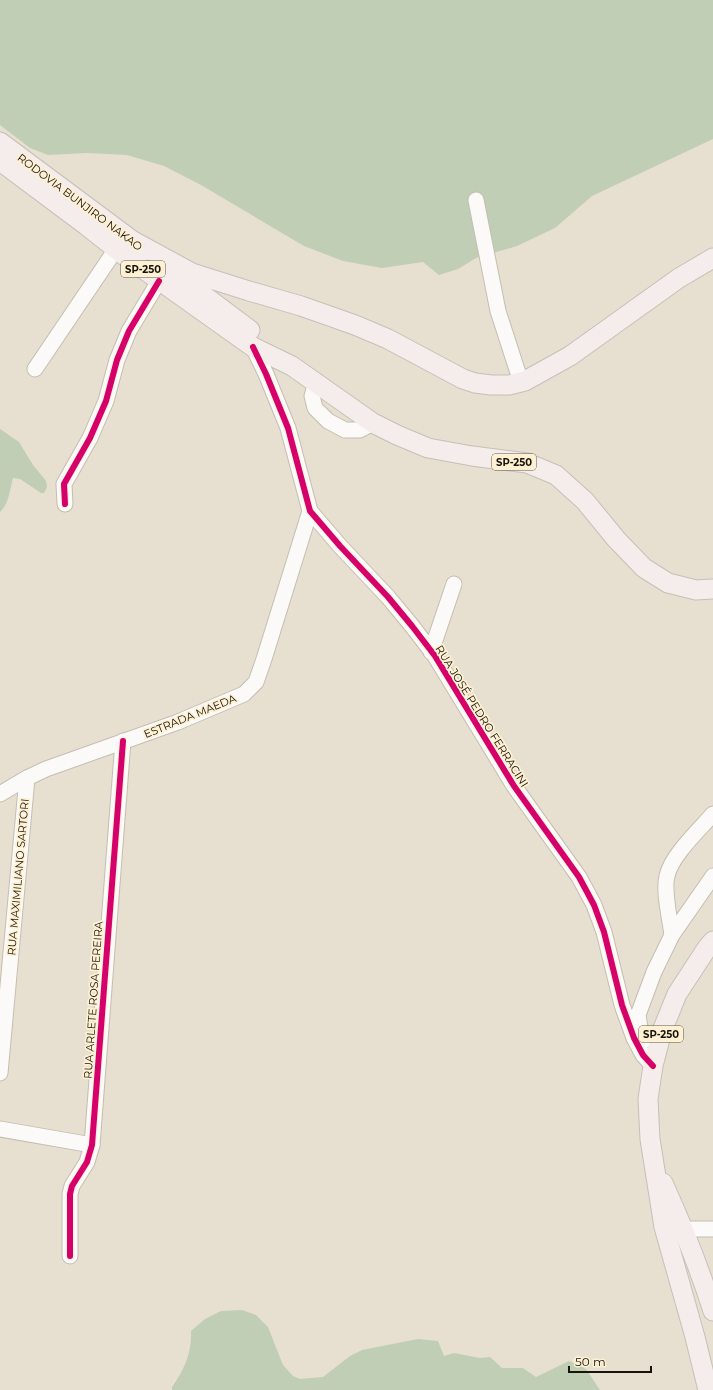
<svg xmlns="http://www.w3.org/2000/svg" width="713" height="1390" font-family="Montserrat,sans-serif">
  <rect width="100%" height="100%" fill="#e7e0d0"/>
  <g fill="#bfceb5">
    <path d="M0 0H713V139L592 196 555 228 517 246 476 258 458 269 439 275 423 262 382 268 343 261 304 246 201 185 164 166 127 155 87 153 48 155 30 148 0 125Z"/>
    <path d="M0 429 19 442 33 465 46 481 47 487 44 493H41L20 479 13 478C10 489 9 504 0 512Z"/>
    <path d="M242 1310 256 1315 268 1327 283 1365 293 1376 300 1379 323 1377 350 1356 362 1350 418 1339 438 1341 444 1356 454 1353 480 1358 490 1357 502 1368H523L536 1377 569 1361 586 1369 600 1390H172V1387C184 1370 192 1353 191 1331L205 1319 221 1311Z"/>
  </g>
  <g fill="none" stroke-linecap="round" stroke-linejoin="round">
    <g stroke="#c4beb2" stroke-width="17">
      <g id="minor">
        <path d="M476 200 498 311 521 382"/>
        <path d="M253 347 266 374 288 428 310 511 340 546 388 597 412 626 435 656 514 786 579 877 594 905 604 932 622 1005 634 1038 643 1055 653 1066"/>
        <path d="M35 369 116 249"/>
        <path d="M316 382 312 396 315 408 328 421 345 430H360L373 423"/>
        <path d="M65 504 64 484 90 438 106 401 117 360 129 331 159 281"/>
        <path d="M431 652 454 584"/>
        <path d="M0 794 27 778 46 769 178 722 244 694 256 682 264 659 310 511"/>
        <path d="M672 935C670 919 663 891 667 876 671 856 699 830 713 814"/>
        <path d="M645 1040 640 1028 638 1015 654 972 672 935 713 876"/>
        <path d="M0 1073 27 778"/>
        <path d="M0 1129 92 1145"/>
        <path d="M684 1229H713"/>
        <path d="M70 1256V1194L72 1186 87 1162 92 1145 123 741"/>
      </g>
    </g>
    <g stroke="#c4c0b9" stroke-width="21">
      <g id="major">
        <path d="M0 142 145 250"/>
        <path d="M0 161 87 226 125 256 253 347 292 366 373 423 397 435 428 448 472 456 527 463 556 475 585 501 616 539 644 568 668 583 696 590 713 589"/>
        <path d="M135 242 192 273 249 291 301 306 355 325 388 339 463 379 475 383 491 385H509L525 381 570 356 679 278 713 258"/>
        <path d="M174 273 250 330"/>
        <path d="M663 1183C682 1225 699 1267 713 1311"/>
        <path d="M708 1390 695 1337 664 1227 650 1139 648 1099 653 1066 662 1031 677 994 707 948 713 941"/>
      </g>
    </g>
    <use href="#minor" stroke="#fbfaf8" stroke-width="15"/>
    <use href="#major" stroke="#f5edeb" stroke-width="19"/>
    <g stroke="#fef0d3" stroke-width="8">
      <g id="cycleway">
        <path d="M253 347 266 374 288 428 310 511 340 546 388 597 412 626 435 656 514 786 579 877 594 905 604 932 622 1005 634 1038 643 1055 653 1066"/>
        <path d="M65 504 64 484 90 438 106 401 117 360 129 331 159 281"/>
        <path d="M70 1256V1194L72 1186 87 1162 92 1145 123 741"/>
      </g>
    </g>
    <use href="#cycleway" stroke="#d6006c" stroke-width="6"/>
  </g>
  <g text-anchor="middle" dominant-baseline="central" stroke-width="3.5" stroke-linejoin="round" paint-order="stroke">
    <g fill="#fef0d3" stroke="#5e5646" stroke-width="1">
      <rect x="121" y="261" width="44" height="16" rx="3"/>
      <rect x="492" y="454" width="44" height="16" rx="3"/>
      <rect x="639" y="1026" width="44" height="16" rx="3"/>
    </g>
    <g font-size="10" font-weight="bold" fill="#19140a">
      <text x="143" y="269">SP-250</text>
      <text x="514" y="462">SP-250</text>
      <text x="661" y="1034">SP-250</text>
    </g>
    <g font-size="11" fill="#19140a" stroke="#fef0d3">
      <text transform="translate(80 202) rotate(37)">RODOVIA BUNJIRO NAKAO</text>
      <text transform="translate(190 716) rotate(-22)">ESTRADA MAEDA</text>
      <text transform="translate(482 716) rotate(58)">RUA JOSÉ PEDRO FERRACINI</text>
      <text transform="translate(18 877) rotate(-85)">RUA MAXIMILIANO SARTORI</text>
      <text transform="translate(93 1000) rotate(-86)">RUA ARLETE ROSA PEREIRA</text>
    </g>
  </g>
  <path d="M569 1366v6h82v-6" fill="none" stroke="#19140a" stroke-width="2"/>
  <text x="575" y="1366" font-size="12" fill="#19140a" stroke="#fef0d3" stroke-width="3" paint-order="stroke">50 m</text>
</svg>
